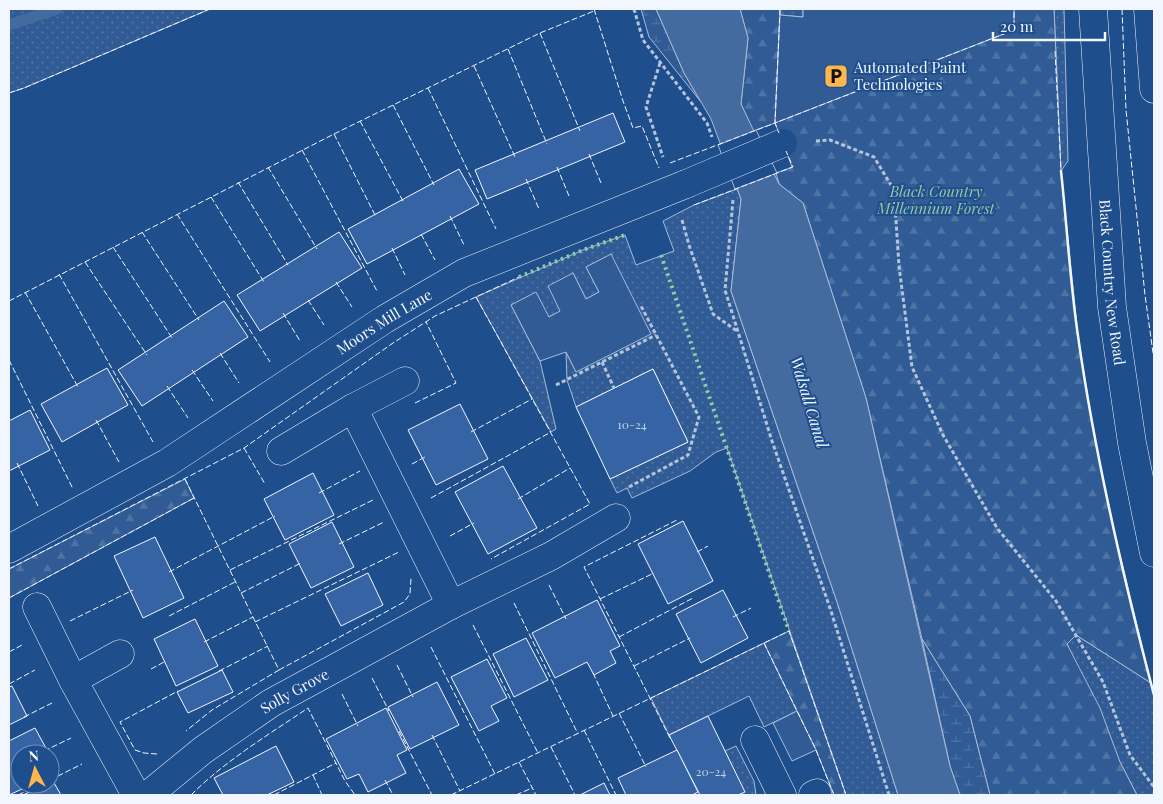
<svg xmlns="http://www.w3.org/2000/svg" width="1163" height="804" font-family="'Playfair Display',serif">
  <defs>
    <pattern id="grass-dots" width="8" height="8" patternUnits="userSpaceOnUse" patternTransform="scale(1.25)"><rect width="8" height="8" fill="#305b95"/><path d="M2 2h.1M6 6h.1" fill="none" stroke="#4e73a5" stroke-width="1.8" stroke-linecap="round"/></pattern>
    <pattern id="forest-firs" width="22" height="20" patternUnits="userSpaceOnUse" patternTransform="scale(1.25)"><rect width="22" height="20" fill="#305b95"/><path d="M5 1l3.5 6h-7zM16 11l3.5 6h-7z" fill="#4e73a5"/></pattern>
    <pattern id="wetland-marsh" width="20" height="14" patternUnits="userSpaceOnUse" patternTransform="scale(1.25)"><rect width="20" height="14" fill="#305b95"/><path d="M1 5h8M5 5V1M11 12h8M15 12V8" fill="none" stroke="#4e73a5"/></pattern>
  </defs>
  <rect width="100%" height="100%" fill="#1f4e8c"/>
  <g fill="url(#grass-dots)" stroke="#a8bbd7">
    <path d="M9 9H210L24 88 9 93Z"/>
    <path d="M780 9H803V17L780 15Z"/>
    <path d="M1054 9H1064L1068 161 1061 171Z"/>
    <path d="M737 189 741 199 731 291 838 605 898 795H846L727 448 716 452 690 471 632 498 627 488 617 493 610 479 688 442 653 369 576 407 567 380 566 352 576 372 612 254 586 267 599 292 586 299 573 273 561 311 548 317 536 293 511 305 540 361 556 429 551 432 476 297 583 250 625 235 636 265 674 251 663 221 694 205Z"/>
    <path d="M1076 635 1151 683 1154 695V795H1137L1120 762 1067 644Z"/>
    <path d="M764 643 797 711 764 727 749 696 669 735 651 698Z"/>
    <path d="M736 746 754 781 756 795H738L744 792 725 751Z"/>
  </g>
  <g fill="url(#forest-firs)" stroke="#a8bbd7">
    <path d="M740 9H780L775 122 1013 30 1014 9H1054L1061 171 1078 336 1095 440 1116 538 1151 683 1076 635 1067 644 1100 708 1120 762 1137 795H990L970 716 922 639 866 398 803 203 779 184 776 173 792 167 775 123 753 131 741 104 748 38Z"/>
    <path d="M185 479 194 498 9 598V569Z"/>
    <path d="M789 631 846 795H834L816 750 764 643Z"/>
  </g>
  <g fill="url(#wetland-marsh)" stroke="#a8bbd7">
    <path d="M641 9H656L684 73 701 102 649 37Z"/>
    <path d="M922 639 970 716 990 795H960L950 766Z"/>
  </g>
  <g fill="#305b95" stroke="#a8bbd7">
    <path d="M803 9H1014V30L775 123 780 15 803 17Z"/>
    <path d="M611 254 651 334 576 372 566 352 540 361 511 305 536 292 549 317 560 311 548 286 573 273 586 299 599 292 586 267Z"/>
    <path d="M797 711 816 750 792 761 773 723Z"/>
  </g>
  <path fill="#446ba0" stroke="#a8bbd7" d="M656 9H740L748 38 741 104 779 184 803 203 866 398 950 766 960 795H898L838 605 731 291 741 199 711 119 684 73Z"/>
  <path fill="#1f4e8c" stroke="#a8bbd7" d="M756 130 777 173 735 189 718 145Z"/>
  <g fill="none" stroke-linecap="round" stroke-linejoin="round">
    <path stroke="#446ba0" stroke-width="11" d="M9 25 57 9"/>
  </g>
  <g fill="#3563a3" stroke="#f2f6ff">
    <path d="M613 113 625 142 487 199 475 170Z"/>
    <path d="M459 169 479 204 367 264 348 229Z"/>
    <path d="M339 232 362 268 260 331 237 295Z"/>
    <path d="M224 301 248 337 142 406 118 370Z"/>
    <path d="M107 368 128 405 62 442 41 404Z"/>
    <path d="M653 369 688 442 610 479 576 407Z"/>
    <path d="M460 404 488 459 436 485 408 430Z"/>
    <path d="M30 410 50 450 9 471V421Z"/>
    <path d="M503 466 537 528 488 554 455 492Z"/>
    <path d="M313 473 334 515 285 540 264 499Z"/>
    <path d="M683 521 713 581 668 604 638 544Z"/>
    <path d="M332 522 354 567 311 588 289 544Z"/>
    <path d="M155 537 184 598 143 618 114 556Z"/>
    <path d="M368 573 383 605 341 626 325 594Z"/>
    <path d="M723 590 748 638 701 663 676 614Z"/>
    <path d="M597 600 620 646 610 651 616 663 594 675 587 662 555 678 532 633Z"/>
    <path d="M195 619 218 666 176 686 154 639Z"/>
    <path d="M526 638 548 680 514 697 493 654Z"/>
    <path d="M487 659 507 698 491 706 499 721 479 731 451 677Z"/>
    <path d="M222 670 233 692 188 713 177 692Z"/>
    <path d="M437 682 459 725 410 749 388 707Z"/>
    <path d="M12 686 27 716 9 725V687Z"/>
    <path d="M386 708 407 750 397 755 406 773 368 792 359 774 347 779 326 739Z"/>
    <path d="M708 716 745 792 738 795H700L669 735Z"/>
    <path d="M35 728 47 750 38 754H20V784H33L9 795V741Z"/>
    <path d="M276 746 294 782 267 795H223L214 778Z"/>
    <path d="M677 750 698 792 692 795H626L618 778Z"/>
    <path d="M53 781 61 795H23L46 784H50V782Z"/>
    <path d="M604 783 610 795H580Z"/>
  </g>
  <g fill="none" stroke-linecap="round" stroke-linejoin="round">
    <g stroke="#f2f6ff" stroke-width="29">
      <g id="minor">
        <path d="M405 381 353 408 451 605"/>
        <path d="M281 451 353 408"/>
        <path id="s1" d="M9 549 167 463 385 319 464 273 686 184"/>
        <path d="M37 607 73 680 136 795"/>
        <path d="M73 680 120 654"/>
        <path d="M755 740 782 795"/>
        <path id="s2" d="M148 795 203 750 271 703 451 605 551 556 616 518"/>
        <path d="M813 795 817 793"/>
      </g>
    </g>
    <g stroke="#f2f6ff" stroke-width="29">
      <g id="trunk">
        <path id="s3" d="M1093 9 1112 307 1132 443 1154 553"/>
        <path d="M1148 9 1154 89"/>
      </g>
    </g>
    <g stroke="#b3c4dc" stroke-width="3" stroke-dasharray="4 2.5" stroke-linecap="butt">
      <path d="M634 9 643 40 707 123 712 137"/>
      <path d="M660 63 646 107 663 157"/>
      <path d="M816 141 830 140 874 157 894 190 899 266 912 367 943 435 997 528 1056 601 1103 682 1130 755 1154 787"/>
      <path d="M733 200 725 290 772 441 830 608 889 795"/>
      <path d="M682 220 689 245 713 314 737 331"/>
      <path d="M602 362 614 388"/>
      <path d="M556 385 656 335"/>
      <path d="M629 487 688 455 699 417 640 304"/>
    </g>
    <use href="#minor" stroke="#1f4e8c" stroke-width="28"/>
    <use href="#trunk" stroke="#1f4e8c" stroke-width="28"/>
    <g stroke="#f2f6ff" stroke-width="29" stroke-linecap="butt">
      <path id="minor-bridge" d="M686 184 783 143"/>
    </g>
    <use href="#minor-bridge" stroke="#1f4e8c" stroke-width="28"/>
    <g stroke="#97c8a6" stroke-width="4" stroke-dasharray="2.5 4" stroke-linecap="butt">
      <path d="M661 255 789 631"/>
      <path d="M519 277 583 250 625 235"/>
    </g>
    <g stroke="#f2f6ff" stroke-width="1" stroke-dasharray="6 2.5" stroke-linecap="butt">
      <path d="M594 9 623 101 633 128 642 126 659 168"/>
      <path d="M780 9 775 123 1014 30V9"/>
      <path d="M1122 9 1126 110 1145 295 1154 360"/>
      <path d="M540 33 580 131"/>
      <path d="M508 49 547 144"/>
      <path d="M1055 51 1061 171"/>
      <path d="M474 66 515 157"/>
      <path d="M428 88 496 229"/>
      <path d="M9 93 24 88 210 9"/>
      <path d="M393 105 434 185"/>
      <path d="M360 121 404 203"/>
      <path d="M334 134 376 217"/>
      <path d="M302 150 377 291"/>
      <path d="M589 154 601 183"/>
      <path d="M670 163 775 123 779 133"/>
      <path d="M268 167 317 249"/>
      <path d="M557 167 569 196"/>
      <path d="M526 179 539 209"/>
      <path d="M238 182 288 265"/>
      <path d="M211 197 264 282"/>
      <path d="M694 205 793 167 786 151"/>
      <path d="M177 214 270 362"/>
      <path d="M450 216 464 245"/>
      <path d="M142 232 199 320"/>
      <path d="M421 234 435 260"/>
      <path d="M113 247 172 338"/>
      <path d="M392 248 405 275"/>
      <path d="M85 262 147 355"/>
      <path d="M59 274 153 442"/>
      <path d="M336 282 352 307"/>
      <path d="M25 292 78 387"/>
      <path d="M476 297 590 504 491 559"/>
      <path d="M308 300 324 325"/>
      <path d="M9 301 334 134 540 33 594 11"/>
      <path d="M283 313 300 341"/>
      <path d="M220 353 239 383"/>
      <path d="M9 360 73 489"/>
      <path d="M192 370 213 401"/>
      <path d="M167 386 188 418"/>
      <path d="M415 403 456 383 426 322"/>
      <path d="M96 420 119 462"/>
      <path d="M471 432 532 399"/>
      <path d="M244 448 265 484"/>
      <path d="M17 463 38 506"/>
      <path d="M412 464 425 457"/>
      <path d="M185 479 279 670 212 710 186 731"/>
      <path d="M319 493 360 471"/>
      <path d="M431 498 551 432"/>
      <path d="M518 499 570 468"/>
      <path d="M450 536 474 523"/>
      <path d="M339 544 384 522"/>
      <path d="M697 552 708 546"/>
      <path d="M9 569 244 448 393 343 435 316 519 277"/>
      <path d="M230 570 373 500"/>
      <path d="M169 572 275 516"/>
      <path d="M549 585 566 619"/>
      <path d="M241 593 301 563"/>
      <path d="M9 598 194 498"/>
      <path d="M600 599 654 573"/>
      <path d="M514 603 578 734"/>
      <path d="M169 616 235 582"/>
      <path d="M733 617 751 608"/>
      <path d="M70 621 133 590"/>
      <path d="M255 622 399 552"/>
      <path d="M473 625 538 753"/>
      <path d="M619 637 693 598"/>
      <path d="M204 642 253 617"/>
      <path d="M764 643 816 750 834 795"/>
      <path d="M431 647 495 774"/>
      <path d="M9 652 22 645"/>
      <path d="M397 665 413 697"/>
      <path d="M634 666 690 638"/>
      <path d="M151 669 166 661"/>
      <path d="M279 670 404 602 410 594 411 578"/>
      <path d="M219 671 268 646"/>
      <path d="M593 673 613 716"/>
      <path d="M372 678 389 711"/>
      <path d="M9 684 35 670"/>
      <path d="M342 694 358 726"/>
      <path d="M619 713 646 767"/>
      <path d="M24 717 52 703"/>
      <path d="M584 730 616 795"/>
      <path d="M399 731 432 795"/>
      <path d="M432 735 460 791"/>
      <path d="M670 738 584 567 677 520"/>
      <path d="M551 747 575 795"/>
      <path d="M44 751 71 738"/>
      <path d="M157 754 144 753 135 750 120 722 178 691"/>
      <path d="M519 762 536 795"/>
      <path d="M313 775 322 795"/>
      <path d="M50 780 82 764"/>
      <path d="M385 780 393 795"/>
      <path d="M18 795 41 784"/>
      <path d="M191 795C225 761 268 735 308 708L345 781 355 795"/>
      <path d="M274 795 336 763"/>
      <path d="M451 795 789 631 846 795"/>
      <path d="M516 795 532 788"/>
    </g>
    <path stroke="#f2f6ff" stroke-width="2.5" d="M1061 171C1067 226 1070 282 1078 336 1095 457 1123 577 1154 695"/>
  </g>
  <defs>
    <g id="parking-square" transform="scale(1.25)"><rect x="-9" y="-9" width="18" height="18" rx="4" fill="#ffb74d" stroke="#1f4e8c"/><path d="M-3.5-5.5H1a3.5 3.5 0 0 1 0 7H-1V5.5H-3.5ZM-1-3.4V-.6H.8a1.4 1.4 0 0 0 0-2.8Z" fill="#111"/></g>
  </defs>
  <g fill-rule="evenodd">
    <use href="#parking-square" x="836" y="76"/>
  </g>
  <g text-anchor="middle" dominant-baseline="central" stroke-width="4" stroke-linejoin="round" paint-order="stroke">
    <g font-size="12" fill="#c3d1e8">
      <text x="632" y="424">10-24</text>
      <text x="711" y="771">20-24</text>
    </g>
    <g font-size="15" fill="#f2f6ff" stroke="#1f4e8c" text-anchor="start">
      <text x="854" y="67">Automated Paint<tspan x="854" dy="17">Technologies</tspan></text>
    </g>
    <g font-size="15" font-style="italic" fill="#97c8a6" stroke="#1f4e8c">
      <text x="936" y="191">Black Country<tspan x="936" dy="17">Millennium Forest</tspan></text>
    </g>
    <g font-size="15" fill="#f2f6ff" stroke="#1f4e8c">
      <text stroke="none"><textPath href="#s3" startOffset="274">Black Country New Road</textPath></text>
      <text stroke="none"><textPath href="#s1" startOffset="439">Moors Mill Lane</textPath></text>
      <text stroke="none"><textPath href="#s2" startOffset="180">Solly Grove</textPath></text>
    </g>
    <g font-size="16" font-style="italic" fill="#f2f6ff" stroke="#1f4e8c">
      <text transform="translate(810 402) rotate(73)">Walsall Canal</text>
    </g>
  </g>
  <rect width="1163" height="804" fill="none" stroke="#f2f6ff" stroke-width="20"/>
  <g transform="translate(35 769) rotate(354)"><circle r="24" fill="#1f4e8c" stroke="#7391ba"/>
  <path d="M0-4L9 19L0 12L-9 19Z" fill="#ffb74d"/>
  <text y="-8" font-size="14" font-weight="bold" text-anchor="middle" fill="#f2f6ff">N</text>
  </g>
  <path d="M993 32v8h112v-8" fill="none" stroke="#f2f6ff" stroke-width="2.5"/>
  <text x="1000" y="32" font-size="15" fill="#f2f6ff" stroke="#1f4e8c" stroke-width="4" paint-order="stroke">20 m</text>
</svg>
